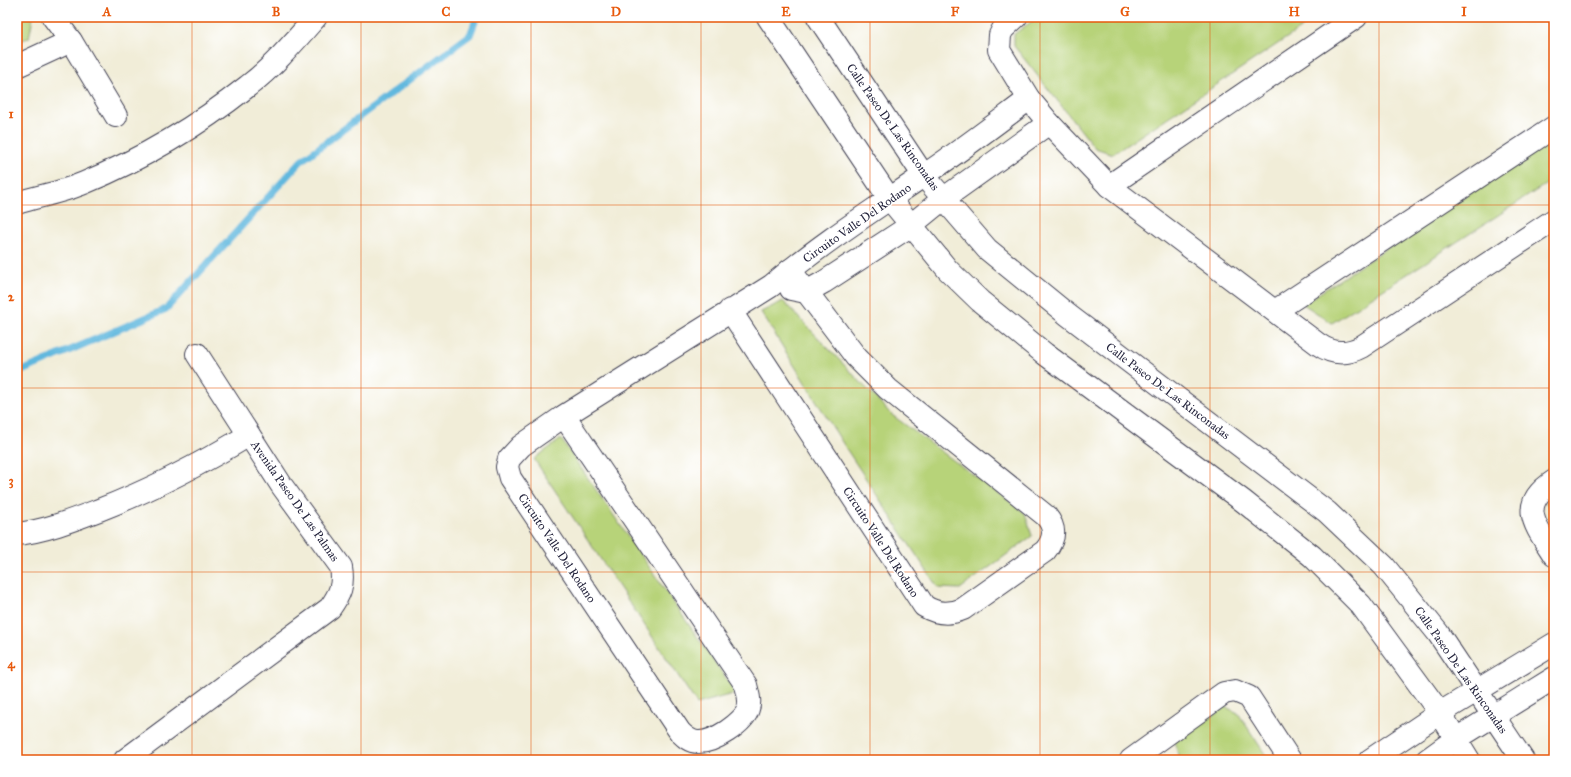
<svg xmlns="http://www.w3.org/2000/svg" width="1571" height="777" font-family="'IM FELL Great Primer',serif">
  <rect width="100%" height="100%" fill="#fff"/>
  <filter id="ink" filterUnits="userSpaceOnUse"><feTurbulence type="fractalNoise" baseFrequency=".025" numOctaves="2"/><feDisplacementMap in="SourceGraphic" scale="8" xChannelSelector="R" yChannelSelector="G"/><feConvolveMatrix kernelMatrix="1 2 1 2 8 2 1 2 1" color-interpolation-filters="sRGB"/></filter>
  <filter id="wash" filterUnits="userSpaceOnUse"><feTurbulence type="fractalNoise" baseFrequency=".012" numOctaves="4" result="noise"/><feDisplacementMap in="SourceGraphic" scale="16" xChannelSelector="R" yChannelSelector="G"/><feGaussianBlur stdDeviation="0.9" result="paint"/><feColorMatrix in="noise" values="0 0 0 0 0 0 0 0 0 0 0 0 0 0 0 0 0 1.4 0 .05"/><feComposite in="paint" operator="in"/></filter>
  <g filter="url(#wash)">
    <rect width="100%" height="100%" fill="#f1edd8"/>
    <g fill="#b7d379" stroke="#6c7a5a">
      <path d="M17 17H33L29 38 17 41Z"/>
      <path d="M1038 17H1318L1113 154 1095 148 1014 46V34Z"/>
      <path d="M1554 137V179L1332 323 1303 304Z"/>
      <path d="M783 301 892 415 1025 513 1032 536 960 589 938 588 847 450 761 312Z"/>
      <path d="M561 439 736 693 697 704 534 459Z"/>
      <path d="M1554 497V514L1546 502Z"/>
      <path d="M1226 707 1238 713 1269 760H1181L1174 742Z"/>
    </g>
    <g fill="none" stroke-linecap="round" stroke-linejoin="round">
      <path stroke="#61b8de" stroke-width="7" d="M17 373 166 309 301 161 470 35 477 17"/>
    </g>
  </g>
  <g filter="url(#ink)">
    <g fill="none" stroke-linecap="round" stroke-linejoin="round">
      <g stroke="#414053" stroke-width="24">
        <g id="street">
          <path d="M53 17 71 41 116 116"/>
          <path d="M768 17 889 198 948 270 980 301 1045 354 1243 501 1312 556 1361 605 1440 713 1469 760"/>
          <path d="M818 17 924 176 987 249 1068 315 1327 512 1384 566 1438 633 1523 760"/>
          <path d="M1016 17 1003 29 1000 35 999 50 1029 99 1049 123 1109 186 1318 344C1332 354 1346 355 1361 347L1554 220"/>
          <path d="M17 66 71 41"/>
          <path d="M1109 186 1356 17"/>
          <path d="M17 203C39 196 63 192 84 183 142 159 199 125 248 86 273 67 295 41 316 17"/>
          <path d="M791 289 806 292 824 282 910 226 943 199 1049 123"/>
          <path d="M730 310 924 606C937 614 949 615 963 609L1045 551C1055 539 1056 528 1046 516L888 389 856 357 790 270"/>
          <path d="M1275 311 1554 127"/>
          <path d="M564 416 746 685C748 694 751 701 748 709 744 723 713 743 698 742 690 742 685 737 680 732L510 478 507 467 509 459 521 446 564 416 771 286C819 245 872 211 923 176 959 152 994 125 1029 99"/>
          <path d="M1554 481C1517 505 1535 525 1554 555"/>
          <path d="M17 534C45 531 73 520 99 510 151 490 201 464 249 435"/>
          <path d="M125 760 330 608C340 594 344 585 341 567L282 486 197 354"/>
          <path d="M1131 760 1224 693 1235 691 1249 697 1290 760"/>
          <path d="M1370 760 1440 713 1554 644"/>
          <path d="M1427 760 1456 739 1554 678"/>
        </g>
      </g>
      <use href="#street" stroke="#fff" stroke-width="22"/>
    </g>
  </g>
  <path fill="none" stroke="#e8590c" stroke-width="1" stroke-opacity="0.55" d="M192 17V760M361 17V760M531 17V760M701 17V760M870 17V760M1040 17V760M1210 17V760M1379 17V760M17 205H1554M17 388H1554M17 572H1554"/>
  <g text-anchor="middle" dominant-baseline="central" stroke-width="3" stroke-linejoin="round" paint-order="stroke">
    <g font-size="12" fill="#22223b" stroke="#fff">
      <text transform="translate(893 127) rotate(55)">Calle Paseo De Las Rinconadas</text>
      <text transform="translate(857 223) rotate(-35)">Circuito Valle Del Rodano</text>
      <text transform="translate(1168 391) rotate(37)">Calle Paseo De Las Rinconadas</text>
      <text transform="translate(295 501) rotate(55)">Avenida Paseo De Las Palmas</text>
      <text transform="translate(881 542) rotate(57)">Circuito Valle Del Rodano</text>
      <text transform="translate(557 548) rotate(56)">Circuito Valle Del Rodano</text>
      <text transform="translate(1461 670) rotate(55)">Calle Paseo De Las Rinconadas</text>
    </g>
  </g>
  <rect width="1571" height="777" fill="none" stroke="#fff" stroke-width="44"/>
  <rect x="22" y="22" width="1527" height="733" fill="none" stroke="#e8590c" stroke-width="1.5"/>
  <g font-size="13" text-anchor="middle" font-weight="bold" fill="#e8590c">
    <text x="107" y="16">A</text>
    <text x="276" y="16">B</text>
    <text x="446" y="16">C</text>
    <text x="616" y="16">D</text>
    <text x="786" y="16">E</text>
    <text x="955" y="16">F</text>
    <text x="1125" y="16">G</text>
    <text x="1294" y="16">H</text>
    <text x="1464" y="16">I</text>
    <text x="11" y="118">1</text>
    <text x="11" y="301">2</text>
    <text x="11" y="485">3</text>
    <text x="11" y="668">4</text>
  </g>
</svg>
